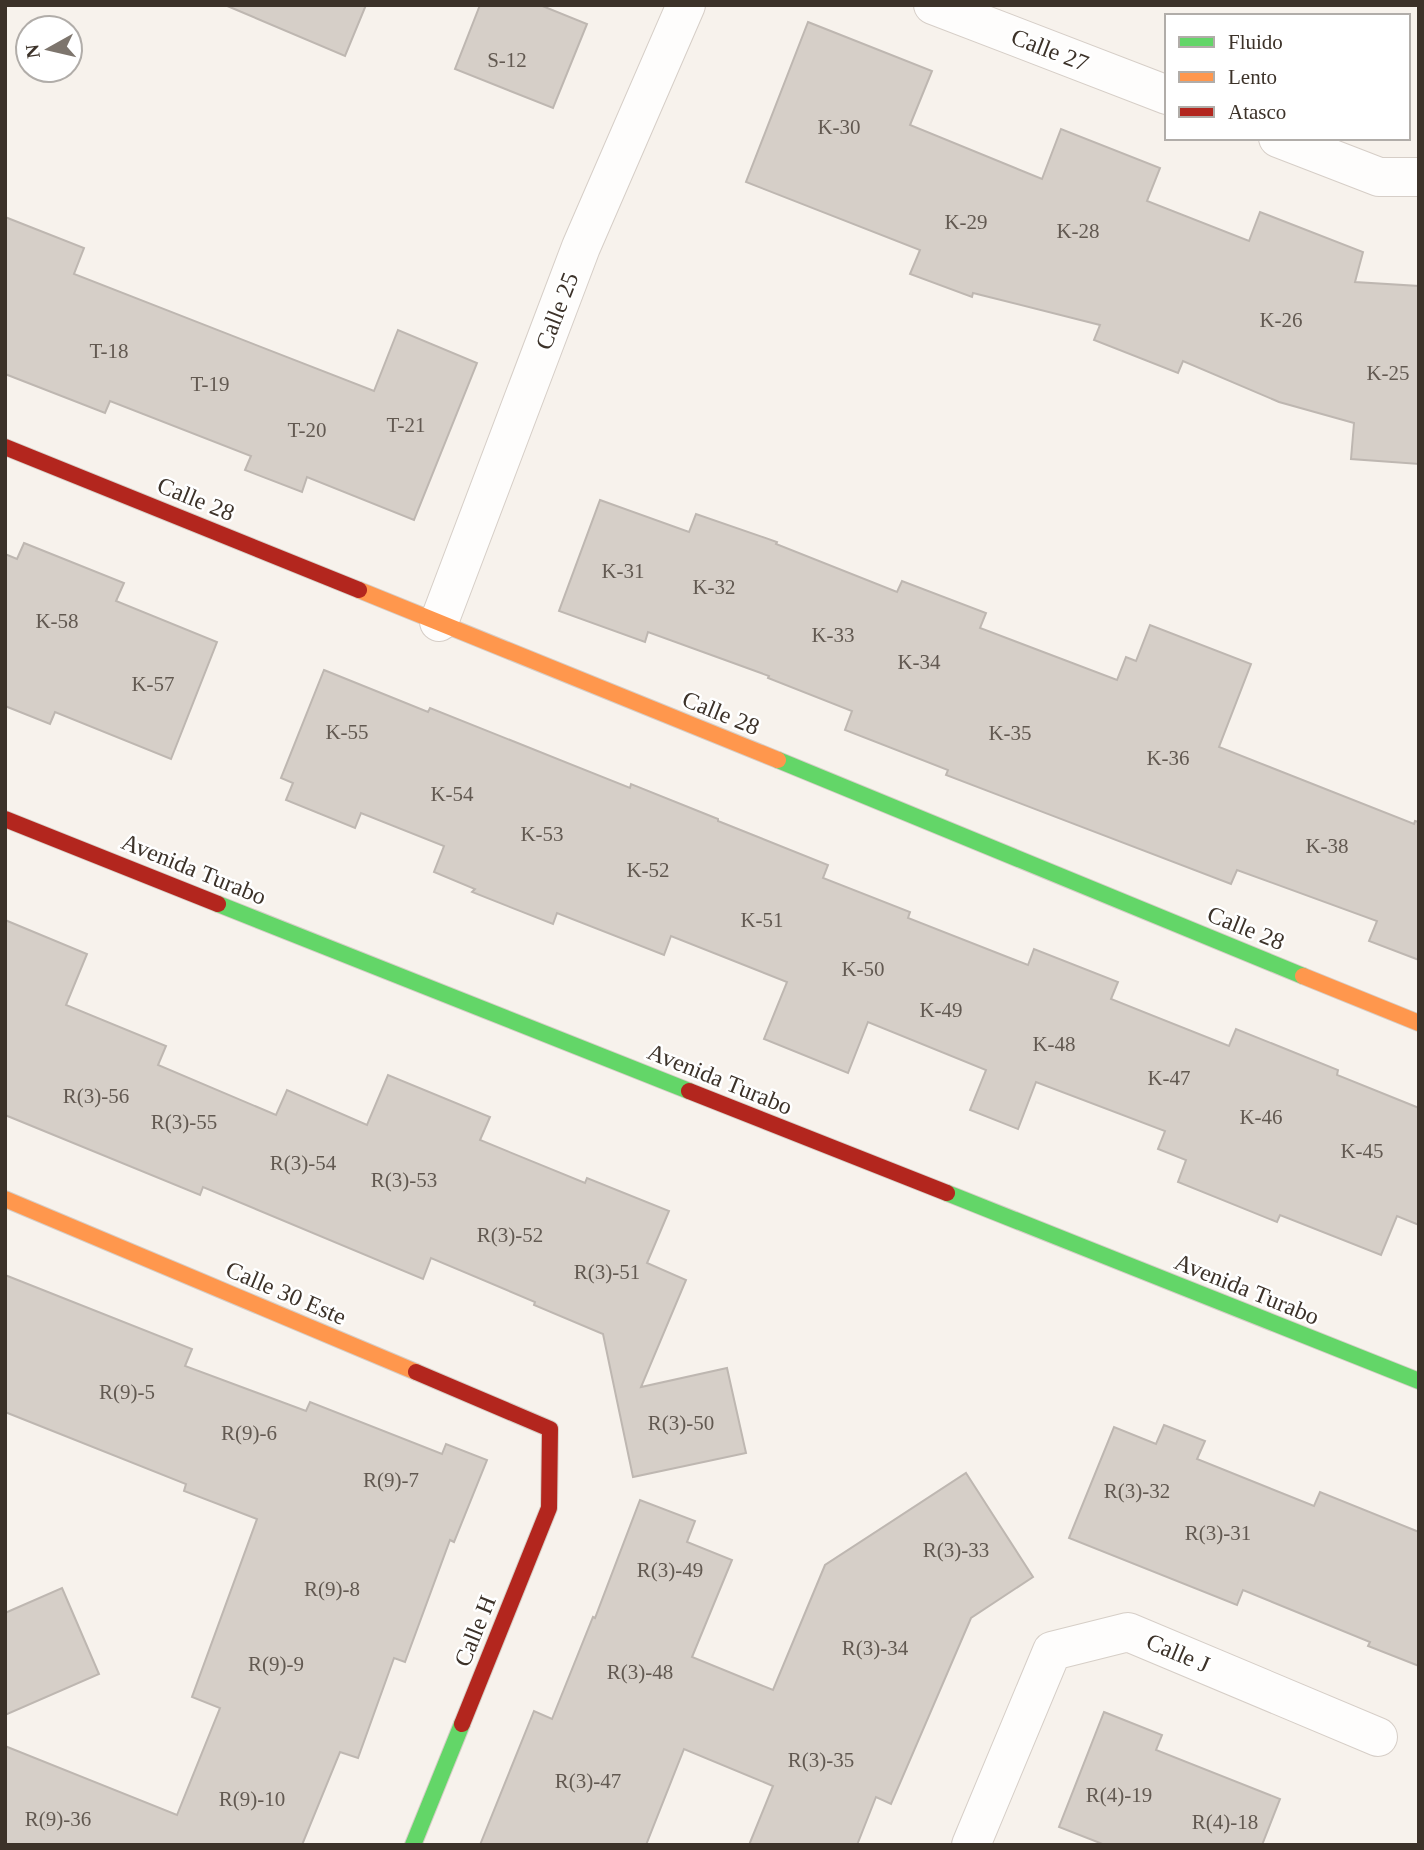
<svg xmlns="http://www.w3.org/2000/svg" width="1424" height="1850" font-family="'Times New Roman',serif">
  <rect width="100%" height="100%" fill="#f7f2ec"/>
  <g fill="#d6cfc8" stroke="#beb7b1" stroke-width="2">
    <path d="M225 5H366L345 56Z"/>
    <path d="M480 5H540L587 24 553 108 455 69Z"/>
    <path d="M808 22 932 71 910 125 1042 179 1061 129 1160 168 1147 201 1249 241 1260 212 1363 252 1355 282 1419 286V464L1351 459 1354 423 1279 402 1183 361 1178 373 1094 340 1100 325 973 293 972 297 910 274 920 250 746 182Z"/>
    <path d="M5 217 84 248 74 274 374 391 398 330 477 363 414 520 307 477 302 492 245 470 251 456 110 401 105 413 5 374Z"/>
    <path d="M600 500 689 532 696 514 777 542 776 544 897 592 902 581 986 613 980 628 1117 680 1126 657 1136 661 1150 625 1251 664 1219 747 1414 824 1415 821 1419 822V960L1369 941 1377 921 1237 870 1231 884 946 775 948 770 845 730 852 711 768 678 769 676 648 632 645 642 559 611Z"/>
    <path d="M24 543 124 583 116 601 217 642 171 759 55 712 50 724 5 706V554L17 559Z"/>
    <path d="M324 670 428 712 430 708 630 788 631 784 718 819V821L828 865 823 878 910 912 908 918 1028 965 1034 949 1118 982 1111 999 1229 1046 1236 1029 1338 1070 1337 1075 1419 1108V1225L1397 1216 1381 1255 1280 1215 1277 1222 1178 1182 1186 1160 1158 1149 1165 1131 1036 1082 1018 1129 970 1110 986 1070 868 1022 848 1073 764 1039 787 982 671 936 664 955 557 913 553 924 472 892 475 889 434 872 444 846 361 813 355 828 286 800 293 783 281 778Z"/>
    <path d="M5 920 87 954 66 1005 166 1046 158 1065 276 1115 287 1090 367 1125 388 1075 490 1117 480 1140 585 1183 587 1178 669 1211 647 1263 686 1280 641 1387 727 1368 746 1453 633 1477 603 1334 534 1305 535 1302 431 1258 423 1279 203 1187 200 1195 5 1115Z"/>
    <path d="M5 1275 192 1349 185 1366 306 1411 310 1402 442 1454 446 1444 487 1460 454 1542 450 1540 405 1662 394 1658 358 1758 340 1752 302 1845H5V1746L177 1815 220 1708 192 1697 257 1519 184 1491 186 1484 5 1412Z"/>
    <path d="M1164 1425 1205 1441 1197 1459 1314 1506 1320 1492 1419 1532V1666L1368 1646 1370 1642 1243 1590 1237 1605 1069 1538 1114 1427 1156 1444Z"/>
    <path d="M966 1473 1033 1577 971 1618 891 1804 876 1797 857 1845H749L773 1786 684 1749 646 1845H480L534 1711 552 1719 593 1617 595 1618 640 1500 695 1521 687 1542 732 1560 692 1657 773 1690 825 1565Z"/>
    <path d="M62 1588 99 1674 5 1715V1613Z"/>
    <path d="M1104 1712 1162 1735 1156 1750 1280 1799 1262 1845H1105L1059 1827Z"/>
  </g>
  <g fill="none" stroke-linecap="round" stroke-linejoin="round">
    <g stroke="#d6cec7" stroke-width="40">
      <g id="street">
        <path d="M933 5 1167 95"/>
        <path d="M1278 138 1379 177H1419"/>
        <path d="M439 622 581 247 686 5"/>
        <path d="M971 1845 1052 1651 1128 1632 1378 1737"/>
      </g>
    </g>
    <g stroke="#d6cec7" stroke-width="18">
      <g id="fast">
        <path d="M778 760 1303 976"/>
        <path d="M218 904 689 1091"/>
        <path d="M947 1193 1419 1381"/>
        <path d="M413 1845 462 1724"/>
      </g>
    </g>
    <g stroke="#d6cec7" stroke-width="18">
      <g id="slow">
        <path d="M359 590 778 760"/>
        <path d="M1303 976 1419 1023"/>
        <path d="M5 1199 416 1372"/>
      </g>
    </g>
    <g stroke="#d6cec7" stroke-width="18">
      <g id="jam">
        <path d="M5 447 359 590"/>
        <path d="M5 819 218 904"/>
        <path d="M689 1091 947 1193"/>
        <path d="M416 1372 550 1429 549 1508 462 1724"/>
      </g>
    </g>
    <use href="#street" stroke="#fefdfc" stroke-width="38"/>
    <use href="#fast" stroke="#63d668" stroke-width="16"/>
    <use href="#slow" stroke="#ff974d" stroke-width="16"/>
    <use href="#jam" stroke="#b3261e" stroke-width="16"/>
  </g>
  <g text-anchor="middle" dominant-baseline="central" stroke-width="5" stroke-linejoin="round" paint-order="stroke">
    <g font-size="21" fill="#625951">
      <text x="507" y="60">S-12</text>
      <text x="839" y="127">K-30</text>
      <text x="966" y="222">K-29</text>
      <text x="1078" y="231">K-28</text>
      <text x="1281" y="320">K-26</text>
      <text x="109" y="351">T-18</text>
      <text x="1388" y="373">K-25</text>
      <text x="210" y="384">T-19</text>
      <text x="406" y="425">T-21</text>
      <text x="307" y="430">T-20</text>
      <text x="623" y="571">K-31</text>
      <text x="714" y="587">K-32</text>
      <text x="57" y="621">K-58</text>
      <text x="833" y="635">K-33</text>
      <text x="919" y="662">K-34</text>
      <text x="153" y="684">K-57</text>
      <text x="347" y="732">K-55</text>
      <text x="1010" y="733">K-35</text>
      <text x="1168" y="758">K-36</text>
      <text x="452" y="794">K-54</text>
      <text x="542" y="834">K-53</text>
      <text x="1327" y="846">K-38</text>
      <text x="648" y="870">K-52</text>
      <text x="762" y="920">K-51</text>
      <text x="863" y="969">K-50</text>
      <text x="941" y="1010">K-49</text>
      <text x="1054" y="1044">K-48</text>
      <text x="1169" y="1078">K-47</text>
      <text x="96" y="1096">R(3)-56</text>
      <text x="1261" y="1117">K-46</text>
      <text x="184" y="1122">R(3)-55</text>
      <text x="1362" y="1151">K-45</text>
      <text x="303" y="1163">R(3)-54</text>
      <text x="404" y="1180">R(3)-53</text>
      <text x="510" y="1235">R(3)-52</text>
      <text x="607" y="1272">R(3)-51</text>
      <text x="127" y="1392">R(9)-5</text>
      <text x="681" y="1423">R(3)-50</text>
      <text x="249" y="1433">R(9)-6</text>
      <text x="391" y="1480">R(9)-7</text>
      <text x="1137" y="1491">R(3)-32</text>
      <text x="1218" y="1533">R(3)-31</text>
      <text x="956" y="1550">R(3)-33</text>
      <text x="670" y="1570">R(3)-49</text>
      <text x="332" y="1589">R(9)-8</text>
      <text x="875" y="1648">R(3)-34</text>
      <text x="276" y="1664">R(9)-9</text>
      <text x="640" y="1672">R(3)-48</text>
      <text x="821" y="1760">R(3)-35</text>
      <text x="588" y="1781">R(3)-47</text>
      <text x="1119" y="1795">R(4)-19</text>
      <text x="252" y="1799">R(9)-10</text>
      <text x="58" y="1819">R(9)-36</text>
      <text x="1225" y="1822">R(4)-18</text>
    </g>
    <g font-size="24" fill="#3c3229" stroke="#fff">
      <text transform="translate(1050 50) rotate(21)">Calle 27</text>
      <text transform="translate(557 311) rotate(-69)">Calle 25</text>
      <text transform="translate(196 499) rotate(22)">Calle 28</text>
      <text transform="translate(721 713) rotate(22)">Calle 28</text>
      <text transform="translate(194 869) rotate(22)">Avenida Turabo</text>
      <text transform="translate(1246 928) rotate(22)">Calle 28</text>
      <text transform="translate(720 1079) rotate(22)">Avenida Turabo</text>
      <text transform="translate(1247 1289) rotate(22)">Avenida Turabo</text>
      <text transform="translate(286 1293) rotate(23)">Calle 30 Este</text>
      <text transform="translate(475 1631) rotate(-68)">Calle H</text>
      <text transform="translate(1178 1653) rotate(23)">Calle J</text>
    </g>
  </g>
  <rect width="1424" height="1850" fill="none" stroke="#3c3229" stroke-width="14"/>
  <rect x="1165" y="14" width="245" height="126" fill="#ffffff" stroke="#b1ada9" stroke-width="2"/>
  <rect x="1179" y="37" width="35" height="10" fill="#63d668" stroke="#b1ada9" stroke-width="2"/>
  <text x="1228" y="49" font-size="21" fill="#3c3229">Fluido</text>
  <rect x="1179" y="72" width="35" height="10" fill="#ff974d" stroke="#b1ada9" stroke-width="2"/>
  <text x="1228" y="84" font-size="21" fill="#3c3229">Lento</text>
  <rect x="1179" y="107" width="35" height="10" fill="#b3261e" stroke="#b1ada9" stroke-width="2"/>
  <text x="1228" y="119" font-size="21" fill="#3c3229">Atasco</text>
  <g transform="translate(49 49) rotate(262)"><circle r="33" fill="#ffffff" stroke="#b1ada9" stroke-width="2"/>
  <path d="M0-5L12 26L0 18L-12 26Z" fill="#7d756d"/>
  <text y="-10" font-size="19" font-weight="bold" text-anchor="middle" fill="#3c3229">N</text>
  </g>
</svg>
